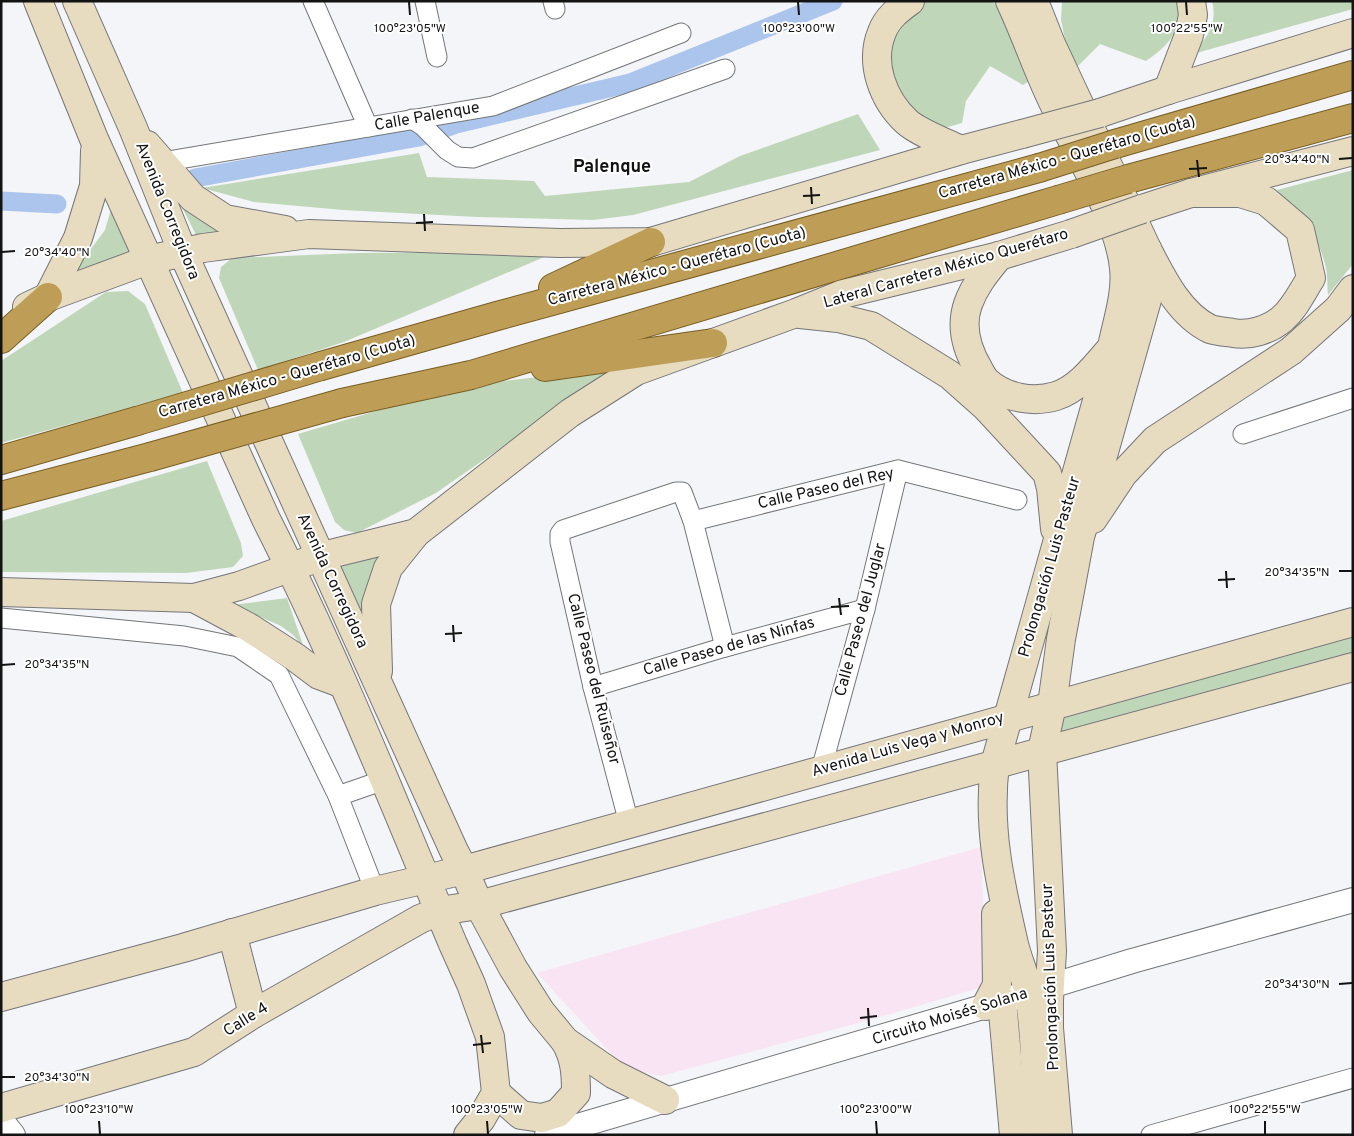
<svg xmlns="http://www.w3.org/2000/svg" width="1354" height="1136" font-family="Overpass,sans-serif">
  <rect width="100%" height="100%" fill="#f4f5f8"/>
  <path fill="#f9e4f3" d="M981 847 986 986 880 1017 661 1076 636 1071 615 1058 537 973Z"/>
  <g fill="#bfd7b8">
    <path d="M910 1H991L994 3 1019 20 1040 74 1023 85 990 66 966 101 962 123 927 133 895 109 882 31Z"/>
    <path d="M1062 1H1179C1179 33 1172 43 1146 61L1100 44 1072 72 1061 20Z"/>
    <path d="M1212 1H1353V9L1193 54C1207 37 1218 24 1212 1Z"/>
    <path d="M858 114 880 150 633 215 593 220 477 217 343 210 254 202 202 188 419 153 427 177 534 181 545 196 689 182 740 156Z"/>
    <path d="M1353 170V264L1328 295C1327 285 1328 274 1325 264 1317 232 1298 213 1277 190Z"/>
    <path d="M179 201 269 236 199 241Z"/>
    <path d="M111 209 133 259 66 282 105 230Z"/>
    <path d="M556 252 344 342 258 370 219 278 221 267 232 258 358 253Z"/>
    <path d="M128 291 145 304 183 393 1 443V361L106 292Z"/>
    <path d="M616 368 436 493 357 533 344 530 335 522 298 434 461 386Z"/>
    <path d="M207 461 241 543 243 556 233 567 186 573 1 572V521Z"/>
    <path d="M389 552 362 622 334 563Z"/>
    <path d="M287 598 304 648 293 635 281 626 233 605Z"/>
    <path d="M1353 633V656L1062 737 1051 716Z"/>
  </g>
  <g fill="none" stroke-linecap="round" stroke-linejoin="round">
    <g stroke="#abc5ec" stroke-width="19">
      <path d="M195 178 419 137 456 124 630 83 833 1"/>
      <path d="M1 201 57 204"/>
    </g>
    <g stroke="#757679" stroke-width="21">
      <g id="minor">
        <path d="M313 1 368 127"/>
        <path d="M425 1 437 57"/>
        <path d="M553 1 555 9"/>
        <path d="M412 119 423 126 447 150 458 157 473 158 725 69"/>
        <path d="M162 162 493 106 681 33"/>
        <path d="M1243 434 1353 398"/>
        <path d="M693 521 898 470 1017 500"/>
        <path d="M1 618 184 636 238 647 279 675 338 796 375 891"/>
        <path d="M593 687 725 647 865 609"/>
        <path d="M821 770 865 609 898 470"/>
        <path d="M338 796 384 780"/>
        <path d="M629 823 593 687 560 542V534L563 530 676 492H682L693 521 725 647"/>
        <path d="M1151 1135 1353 1078"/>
      </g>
    </g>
    <g stroke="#757679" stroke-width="26">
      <g id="tertiary">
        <path d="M1 1120 13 1135"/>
        <path d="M547 1135 986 1006 1132 961 1353 900"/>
      </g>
    </g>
    <g stroke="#757679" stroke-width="30">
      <g id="secondary">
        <path d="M38 1 94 139 266 519C336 657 393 801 453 944L471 984 490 1037 496 1093 481 1119 468 1135"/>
        <path d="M77 1 133 128 183 253 454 851 464 870 479 905 513 968 541 1012 565 1041 613 1074 665 1100"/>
        <path d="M910 1C899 9 887 18 882 32 869 63 883 100 907 122 918 132 946 143 961 150"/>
        <path d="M1010 1C1027 37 1039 75 1057 110 1079 156 1119 218 1124 268 1127 293 1117 322 1112 347L995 764C987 827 1000 883 1014 944 1018 961 1026 977 1029 995 1037 1040 1035 1088 1037 1135"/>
        <path d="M1034 1 1051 44 1147 249C1162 278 1179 314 1210 329 1217 331 1226 332 1233 333 1249 336 1269 330 1282 319 1295 308 1302 292 1311 278L1300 230 1266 201 1240 193H1191"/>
        <path d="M1168 90 1189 35 1193 15 1191 1"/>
        <path d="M1100 113 1168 90 1353 33"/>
        <path d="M147 145 193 198 225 219 285 230"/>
        <path d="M1142 209 1191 193 1353 151"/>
        <path d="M999 256C986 272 975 285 968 304 960 327 967 350 979 370 981 374 984 379 987 382 1005 398 1033 403 1056 396 1078 389 1094 368 1108 352"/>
        <path d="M48 297 78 238 94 186 95 151"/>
        <path d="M27 307 48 297 148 260 203 248 309 234 560 243 651 242 961 150 1022 134"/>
        <path d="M800 314 838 318 871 326 950 375 986 407 1047 473 1051 488 1055 529"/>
        <path d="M1093 519 1123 474 1155 440 1291 351 1338 309 1353 289"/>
        <path d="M1 592 194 598 239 586 322 556 416 533 570 413 636 371 796 313 843 294 999 256 1071 234"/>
        <path d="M194 598 250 628 295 657 319 675 343 684"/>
        <path d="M378 671 376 604 388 568 416 533"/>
        <path d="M232 933 253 1014"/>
        <path d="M1 997 183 948 375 891 464 870 1353 622"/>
        <path d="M1002 1001 1014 1135"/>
        <path d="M986 1006 997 985 996 914"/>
        <path d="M496 1093 521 1115 542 1118 558 1113 576 1093C576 1073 575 1058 565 1041"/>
        <path d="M1 1108 194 1052 253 1014 420 919 439 911 479 905 1353 667"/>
        <path d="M1058 1135 1049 1028V1000L1052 951 1042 751 1052 705 1061 639 1080 537 1147 300V249"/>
      </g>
    </g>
    <g stroke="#785e24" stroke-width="30">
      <g id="trunk">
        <path d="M1115 144 1353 75"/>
        <path d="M1128 179 1353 118"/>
        <path d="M553 288 651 242"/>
        <path d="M1 339 48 297"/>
        <path d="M321 366 497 316 1039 168"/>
        <path d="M545 367 713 343"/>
        <path d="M342 403 471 375 1058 200"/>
        <path d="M1 460 137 421"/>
        <path d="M1 496 150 457"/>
      </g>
    </g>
    <use href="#minor" stroke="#fff" stroke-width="19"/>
    <use href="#tertiary" stroke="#fff" stroke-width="24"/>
    <use href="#secondary" stroke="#e7dbc0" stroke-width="28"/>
    <use href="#trunk" stroke="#be9e56" stroke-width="28"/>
    <g stroke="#757679" stroke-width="30" stroke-linecap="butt">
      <g id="secondary-bridge">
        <path d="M1022 134 1100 113"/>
        <path d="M1071 234 1142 209"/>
      </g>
    </g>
    <g stroke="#785e24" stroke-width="30" stroke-linecap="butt">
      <g id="trunk-bridge">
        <path d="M1039 168 1115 144"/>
        <path d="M1058 200 1128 179"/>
        <path d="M137 421 321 366"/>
        <path d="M150 457 342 403"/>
      </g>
    </g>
    <use href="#secondary-bridge" stroke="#e7dbc0" stroke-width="28"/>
    <use href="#trunk-bridge" stroke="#be9e56" stroke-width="28"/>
  </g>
  <path fill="none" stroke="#131314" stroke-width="2" d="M409 2 410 15M798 2 799 15M1186 2 1187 15M1339 159 1352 158M1197 160 1199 177M1189 169 1207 168M811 187 812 204M803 196 820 195M424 214 425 231M416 223 433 222M2 252 15 251M1226 571 1227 588M1339 571H1352M1218 580 1235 579M839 598 841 615M831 607 849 606M453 625 454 642M445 634 462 633M2 665 15 664M1339 984 1352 983M868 1008 869 1026M860 1018 877 1016M481 1035 483 1053M473 1045 491 1043M2 1077H15M99 1121 100 1134M487 1121 488 1134M876 1121 877 1134M1265 1121V1134"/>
  <g text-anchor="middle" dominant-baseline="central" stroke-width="4" stroke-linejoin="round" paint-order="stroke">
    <g font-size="16" fill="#131314" stroke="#fff">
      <text transform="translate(427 117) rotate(-10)">Calle Palenque</text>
      <text transform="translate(1067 158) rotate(-16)">Carretera México - Querétaro (Cuota)</text>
      <text transform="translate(167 211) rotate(68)">Avenida Corregidora</text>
      <text transform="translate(677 267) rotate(-15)">Carretera México - Querétaro (Cuota)</text>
      <text transform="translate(946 269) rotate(-16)">Lateral Carretera México Querétaro</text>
      <text transform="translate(287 377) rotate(-16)">Carretera México - Querétaro (Cuota)</text>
      <text transform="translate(826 489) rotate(-13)">Calle Paseo del Rey</text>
      <text transform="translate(1050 567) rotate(-74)">Prolongación Luis Pasteur</text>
      <text transform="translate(332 581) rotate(65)">Avenida Corregidora</text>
      <text transform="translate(861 620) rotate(-75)">Calle Paseo del Juglar</text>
      <text transform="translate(729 647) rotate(-16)">Calle Paseo de las Ninfas</text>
      <text transform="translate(593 679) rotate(76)">Calle Paseo del Ruiseñor</text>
      <text transform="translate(908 745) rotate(-16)">Avenida Luis Vega y Monroy</text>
      <text transform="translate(1051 977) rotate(-92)">Prolongación Luis Pasteur</text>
      <text transform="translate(950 1017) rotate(-17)">Circuito Moisés Solana</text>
      <text transform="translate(246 1020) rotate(-32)">Calle 4</text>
    </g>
    <g font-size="18" font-weight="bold" fill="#131314" stroke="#fff">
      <text x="612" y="167">Palenque</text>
    </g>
  </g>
  <g font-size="12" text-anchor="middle" fill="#131314" stroke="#fff" stroke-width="4" stroke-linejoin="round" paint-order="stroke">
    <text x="410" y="32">100°23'05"W</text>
    <text x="799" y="32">100°23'00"W</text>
    <text x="1187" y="32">100°22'55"W</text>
    <text x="1297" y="163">20°34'40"N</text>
    <text x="57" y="256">20°34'40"N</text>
    <text x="1297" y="576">20°34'35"N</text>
    <text x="57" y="668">20°34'35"N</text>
    <text x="1297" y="988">20°34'30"N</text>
    <text x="57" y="1081">20°34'30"N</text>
    <text x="99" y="1113">100°23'10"W</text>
    <text x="487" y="1113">100°23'05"W</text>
    <text x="876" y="1113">100°23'00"W</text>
    <text x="1265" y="1113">100°22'55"W</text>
  </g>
  <rect width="1354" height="1136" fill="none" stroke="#131314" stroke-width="5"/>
</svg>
